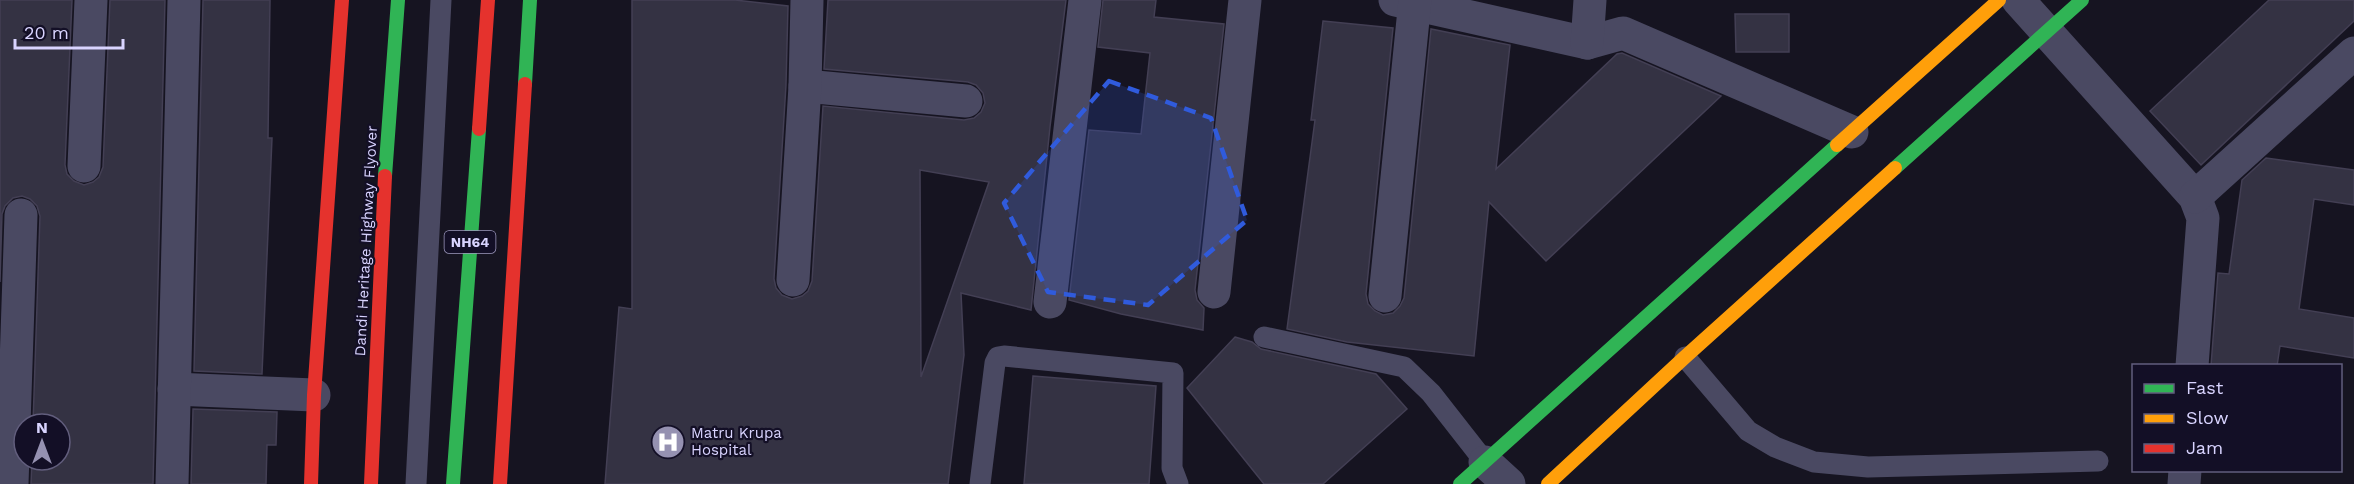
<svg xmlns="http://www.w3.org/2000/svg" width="2354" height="484" font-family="'Work Sans',sans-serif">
  <rect width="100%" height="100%" fill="#161421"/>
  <g fill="#343243" stroke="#433f54" stroke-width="1.5" fill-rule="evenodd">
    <path d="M0 0H72L65 165 67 174 74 181 84 185 93 182 99 177 103 167 110 0H165L153 484H31L32 460H60V424H33L40 216 37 206 30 199 22 196 13 198 5 206 2 214 0 282Z"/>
    <path d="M203 0H270L268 138H272L262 374 194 371Z"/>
    <path d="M632 0H735L788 6 786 85 774 279 776 288 782 295 792 299 802 296 808 291 812 281 823 106 964 120 974 118 981 112 985 103 983 93 976 85 968 82 824 69 828 0H1066L1050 127 1031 310 961 293 964 355 948 484H605L619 307 632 309ZM920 170 989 182 921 377Z"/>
    <path d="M1103 0H1156L1154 17 1224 24 1195 290 1197 300 1204 308 1203 330 1121 314 1069 300 1089 130 1141 134 1150 53 1098 47Z"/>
    <path d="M2269 0H2354V21L2201 165 2150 111Z"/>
    <path d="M1735 14H1789V52H1736Z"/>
    <path d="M1323 21 1393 28 1366 294 1368 304 1375 311 1383 315 1393 313 1400 306 1404 298 1431 29 1510 45 1496 169 1617 54 1622 53 1721 96 1546 261 1489 202 1474 356 1347 342 1287 329 1315 120H1311Z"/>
    <path d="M2266 158 2354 170V205L2314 199 2299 309 2354 318V358L2280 346 2277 366H2211L2218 273 2229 274 2242 180Z"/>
    <path d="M1235 337 1252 342 1261 349 1376 374 1407 409 1323 484H1264L1187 388Z"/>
    <path d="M1033 376 1156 386 1149 484H1024Z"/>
    <path d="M193 409 277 412 276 445H267L266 484H191Z"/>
  </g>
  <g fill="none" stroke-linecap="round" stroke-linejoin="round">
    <g stroke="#4a4962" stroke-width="21">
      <path d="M1264 337 1404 367 1431 393 1485 462"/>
      <path d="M1685 357 1748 431 1775 447 1814 462 1868 467 2098 461"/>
      <path d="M416 484 441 0"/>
      <path d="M980 484 995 363 998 357 1004 356 1173 373 1172 468 1178 484"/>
    </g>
    <g stroke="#4a4962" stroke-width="33">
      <path d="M1395 0 1587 43 1623 33 1852 132"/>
      <path d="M2018 0 2195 197 2203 218 2192 366"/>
      <path d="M1587 43 1590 0"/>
      <path d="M805 86 966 101"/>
      <path d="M84 166 91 0"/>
      <path d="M2195 197 2354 53"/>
      <path d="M793 280 805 86 807 0"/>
      <path d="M1214 292 1245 0"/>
      <path d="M1385 296 1415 0"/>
      <path d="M1050 302 1085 0"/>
      <path d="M174 389 314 395"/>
      <path d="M1485 462 1509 484"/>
      <path d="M12 484 21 215"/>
      <path d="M172 484 184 0"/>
      <path d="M2184 484 2185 470"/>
    </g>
    <g stroke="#30b455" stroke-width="14">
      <path d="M525 84 530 0"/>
      <path d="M1895 168 2082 0"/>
      <path d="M385 176 398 0"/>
      <path d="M453 484 479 129"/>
      <path d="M1460 484 1837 145"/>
    </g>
    <g stroke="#ff9f0a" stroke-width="14">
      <path d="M1837 145 1999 0"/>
      <path d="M1548 484 1685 357 1895 168"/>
    </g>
    <g stroke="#e5322d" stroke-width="14">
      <path d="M479 129 488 0"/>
      <path d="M311 484 314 395 342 0"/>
      <path d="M371 484 385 176"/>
      <path d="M500 484 525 84"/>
    </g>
  </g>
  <path fill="#305bdc" fill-opacity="0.2" stroke="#305bdc" stroke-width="4.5" stroke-dasharray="12 8" stroke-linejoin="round" d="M1109 81 1211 118 1247 220 1148 305 1048 292 1004 203Z"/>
  <defs>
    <g id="hospital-disc" transform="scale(1.725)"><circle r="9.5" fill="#9591b1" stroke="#130f26"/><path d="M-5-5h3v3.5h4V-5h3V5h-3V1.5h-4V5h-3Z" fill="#fff"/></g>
  </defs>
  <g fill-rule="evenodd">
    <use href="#hospital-disc" x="668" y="442"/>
  </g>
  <g text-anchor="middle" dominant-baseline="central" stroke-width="4.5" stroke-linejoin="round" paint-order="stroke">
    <rect fill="#130f26" stroke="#9e99be" stroke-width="1.5" x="444.5" y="231" width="51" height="22" rx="4.5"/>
    <g font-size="14" font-weight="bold" fill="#d9d4ff">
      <text x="470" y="242">NH64</text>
    </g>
    <g font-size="15" fill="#d9d4ff" stroke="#130f26">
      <text transform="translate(366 241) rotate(-87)">Dandi Heritage Highway Flyover</text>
    </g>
    <g font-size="15" fill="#d9d4ff" stroke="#130f26" text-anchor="start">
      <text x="691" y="433">Matru Krupa<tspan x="691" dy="17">Hospital</tspan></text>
    </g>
  </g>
  <rect x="2132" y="364" width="210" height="108" fill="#130f26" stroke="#625e7d" stroke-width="1.5"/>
  <rect x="2144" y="384" width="30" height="9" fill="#30b455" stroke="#625e7d" stroke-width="1.5"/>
  <text x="2186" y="394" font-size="18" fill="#d9d4ff">Fast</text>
  <rect x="2144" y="414" width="30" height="9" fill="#ff9f0a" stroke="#625e7d" stroke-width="1.5"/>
  <text x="2186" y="424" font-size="18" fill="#d9d4ff">Slow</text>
  <rect x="2144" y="444" width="30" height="9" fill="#e5322d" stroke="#625e7d" stroke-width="1.5"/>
  <text x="2186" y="454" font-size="18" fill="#d9d4ff">Jam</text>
  <g transform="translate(42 442)"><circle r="28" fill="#130f26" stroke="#625e7d" stroke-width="1.5"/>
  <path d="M0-4.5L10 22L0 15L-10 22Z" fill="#9591b1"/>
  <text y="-9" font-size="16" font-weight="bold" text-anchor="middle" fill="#d9d4ff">N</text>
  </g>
  <path d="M15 39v9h108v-9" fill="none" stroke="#d9d4ff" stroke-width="3"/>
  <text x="24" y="39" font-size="18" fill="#d9d4ff" stroke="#130f26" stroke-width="4.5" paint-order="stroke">20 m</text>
</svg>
